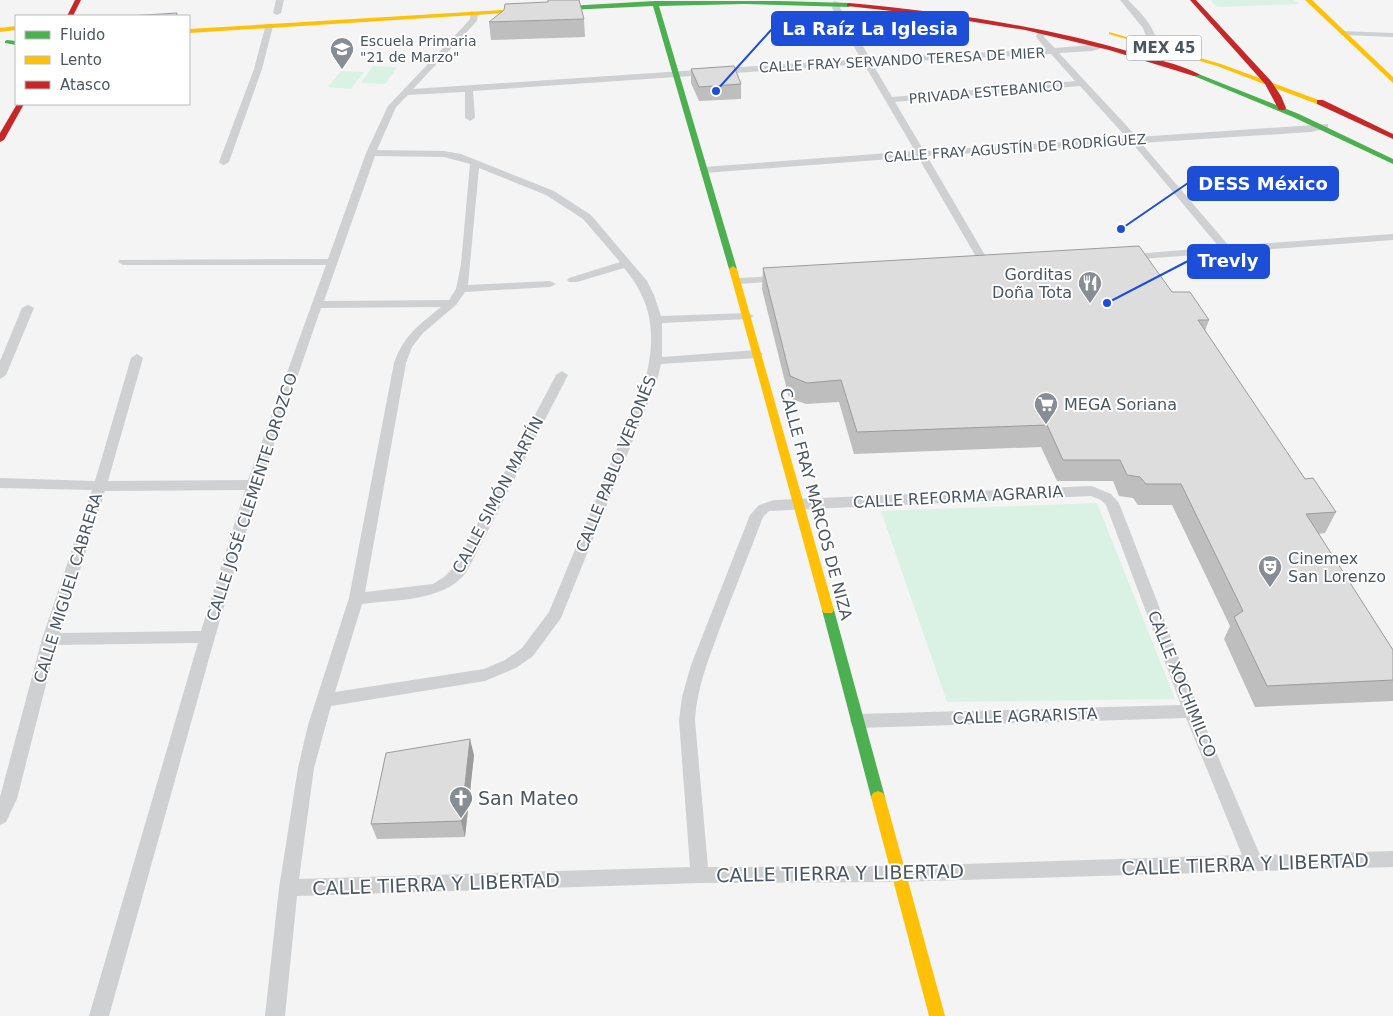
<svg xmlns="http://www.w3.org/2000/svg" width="1393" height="1016" font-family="'DejaVu Sans',sans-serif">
  <rect width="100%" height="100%" fill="#f4f4f4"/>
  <g fill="#d9f2e3">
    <path d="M1210 0H1294L1299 4 1221 7 1216 6Z"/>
    <path d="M373 66 397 67 385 84 361 83Z"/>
    <path d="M341 71 364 72 351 89 328 87Z"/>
    <path d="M1097 503 1175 699 947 702 881 511Z"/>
  </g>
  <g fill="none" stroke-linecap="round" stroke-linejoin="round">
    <g fill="#ced0d2" fill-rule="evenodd">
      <path d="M276 0H284L281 13 277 15 273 13Z"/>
      <path d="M1120 0H1128C1138 10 1160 31 1156 47H1150L1143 28Z"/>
      <path d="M834 1 841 3 840 8 870 58 1046 49 1036 37 1039 30H1042L1046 32 1044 37 1055 48 1103 44V48L1092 51 1059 53 1137 137 1328 124V128L1311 132 1141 143 1229 246 1393 234V240L1128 260 1123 257 1124 255 1219 247 1132 143 927 156 992 267 987 270 982 267 918 157 704 173 699 170 704 167 915 151 864 64 473 91 475 118 470 121 465 118V92L408 95 396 107 377 150 444 151 461 154 554 191 591 215 647 281 654 295 661 316 748 313 754 316 748 319 662 323V357L757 350 763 354 757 358 661 364 657 381 561 618 533 656 516 668 485 681 331 706 314 768 299 879 690 867 679 720 682 697 691 665 750 515 759 505 774 500 1092 486 1111 494 1119 503 1210 738 1260 855 1393 851V867L898 882 700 883 297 896 285 1016H265L279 888 298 768 308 725 349 598 394 363C404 335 419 325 441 307L321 308 260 485 215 637 109 1016H89L198 643 56 645 17 799 6 822 0 825V797L42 639 92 490 0 488V478L95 481 131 358 137 354 143 358 108 481 248 480 326 265H123L118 262 119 260 328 259 366 153 388 106 462 28 470 19 471 11 478 13 477 21 413 89 861 59 832 8ZM1051 54 1075 81 892 97 872 63ZM1080 86 1127 138 924 151 895 102ZM375 156 444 157 470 164 461 264 456 289 449 300 324 301ZM479 168 546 195 583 219 620 262 569 278 567 280 569 282H577L624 268C654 304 656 337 645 381L549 612 522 648 505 660 484 669 335 692 362 604C397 599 442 602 466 573L568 375 562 371 556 375 455 566 444 577 433 584 365 592 406 363 412 347 423 333 456 305 465 292 550 287 556 284 550 281 468 285ZM245 490 201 631 60 633 105 491ZM1091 496 1101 500 1106 505 1181 705 858 714 852 716 850 721 852 726 858 728 1186 718 1242 855 898 866 708 867 695 720C697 687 709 658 720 628 734 591 749 554 763 517L769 511Z"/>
      <path d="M266 24 273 26 262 69 229 162 224 165 221 164 219 162 254 69Z"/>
      <path d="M1341 31 1393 33V37L1344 35H1341Z"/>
      <path d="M779 276 785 279 783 281 738 284 732 281 738 278Z"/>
      <path d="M28 305 34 308 6 375 0 379V361L22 308Z"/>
    </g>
    <g fill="#4caf50" fill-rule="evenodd">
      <path d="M779 1 849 3 852 5 849 7 744 4 659 6 737 269 733 272 729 269 653 6 568 10 565 8 568 6 655 1Z"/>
      <path d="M7 40 16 41V45L5 43V41Z"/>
      <path d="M1196 73 1299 114 1393 159V164L1293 117 1194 76 1192 75Z"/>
      <path d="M828 605 832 607 834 610 885 797 883 801 878 803 873 801 871 797 822 610 824 607Z"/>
    </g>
    <g fill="#ffc107" fill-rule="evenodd">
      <path d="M1305 0H1312L1393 77V83Z"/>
      <path d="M568 6 571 8 570 9 189 33V29Z"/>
      <path d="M16 26V30L0 32V28Z"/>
      <path d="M1109 32 1221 64 1324 102 1317 104 1217 66 1109 34Z"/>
      <path d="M733 266 737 269 834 610 832 613H824L822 610 729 269Z"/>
      <path d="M878 791 883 793 885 797 945 1016H929L871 797 873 793Z"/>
    </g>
    <g fill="#c62828" fill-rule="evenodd">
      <path d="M75 0H81L73 16H67Z"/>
      <path d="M1190 0H1196L1271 81 1281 96 1286 108 1285 110H1279L1265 84Z"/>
      <path d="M849 3C947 12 1044 26 1138 54 1154 59 1187 66 1200 75L1194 76 1109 50 1025 30 937 16 847 6V4Z"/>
      <path d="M1317 100H1323L1393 134V139L1317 104Z"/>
      <path d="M17 104H24L4 140 0 142V133Z"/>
    </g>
  </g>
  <g fill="#bebebf">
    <path d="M584 19 585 37 491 40 489 22Z"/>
    <path d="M691 69 741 84V99L699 101 691 83Z"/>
    <path d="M763 268 1172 292 1209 320 1205 331 1305 479 1336 512 1325 533 1318 534 1393 650V701L1255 707 1224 639 1230 626 1172 505H1138L1133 498 1119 496 1113 481H1057L1041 447 854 454 839 402 806 404 789 398 762 289Z"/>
    <path d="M474 755 465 837 377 839 371 824Z"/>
  </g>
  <path fill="#9b9b9b" d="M470 739 474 755 465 837 461 821Z"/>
  <g fill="#ddddde" stroke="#9b9b9b">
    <path d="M548 0H579L584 19 489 22 504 10 505 4 548 2Z"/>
    <path d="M177 13 176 16H128Z"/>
    <path d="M734 66 741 84 699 87 691 69Z"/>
    <path d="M1139 246 1172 292H1190L1209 320H1198L1305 479 1313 478 1336 512 1306 514 1393 650V680L1267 686 1234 617 1243 611 1181 484H1146L1140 477 1127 475 1120 460H1063L1047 425 857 432 841 380 807 383 790 376 763 268Z"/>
    <path d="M470 739 461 821 371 824 386 753Z"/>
  </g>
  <defs>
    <g id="school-pin" transform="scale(1.25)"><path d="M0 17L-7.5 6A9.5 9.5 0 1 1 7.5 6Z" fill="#868d94" stroke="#fff"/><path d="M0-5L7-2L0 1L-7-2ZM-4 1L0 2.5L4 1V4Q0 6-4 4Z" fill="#fff"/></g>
    <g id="restaurant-pin" transform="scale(1.25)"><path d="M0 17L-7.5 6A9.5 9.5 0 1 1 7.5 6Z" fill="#868d94" stroke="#fff"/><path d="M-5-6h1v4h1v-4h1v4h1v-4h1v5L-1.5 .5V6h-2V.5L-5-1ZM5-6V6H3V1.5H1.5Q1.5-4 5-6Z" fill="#fff"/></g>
    <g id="supermarket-pin" transform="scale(1.25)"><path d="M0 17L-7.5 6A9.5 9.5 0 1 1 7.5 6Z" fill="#868d94" stroke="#fff"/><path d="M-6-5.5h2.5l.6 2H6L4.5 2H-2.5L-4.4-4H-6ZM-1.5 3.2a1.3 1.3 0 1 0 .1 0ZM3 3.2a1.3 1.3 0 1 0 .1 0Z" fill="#fff"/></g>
    <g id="theatre-pin" transform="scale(1.25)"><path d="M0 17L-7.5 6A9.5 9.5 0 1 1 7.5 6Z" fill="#868d94" stroke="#fff"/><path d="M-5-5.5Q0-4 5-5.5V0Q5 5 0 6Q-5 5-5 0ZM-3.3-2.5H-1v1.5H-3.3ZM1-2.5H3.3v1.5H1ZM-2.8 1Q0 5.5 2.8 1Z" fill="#fff"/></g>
    <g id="church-pin" transform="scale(1.25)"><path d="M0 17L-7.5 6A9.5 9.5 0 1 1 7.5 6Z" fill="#868d94" stroke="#fff"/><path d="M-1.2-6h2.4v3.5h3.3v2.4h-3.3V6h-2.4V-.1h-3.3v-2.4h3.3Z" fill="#fff"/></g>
  </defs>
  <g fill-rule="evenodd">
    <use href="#school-pin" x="342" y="49"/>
    <use href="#restaurant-pin" x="1090" y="283"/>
    <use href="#supermarket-pin" x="1046" y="404"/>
    <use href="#theatre-pin" x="1270" y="567"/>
    <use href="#church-pin" x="461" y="798"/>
  </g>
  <g text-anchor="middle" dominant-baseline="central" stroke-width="4" stroke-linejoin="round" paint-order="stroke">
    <g font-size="14" fill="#4a5661" stroke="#fff" text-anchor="start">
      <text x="360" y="41">Escuela Primaria<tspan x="360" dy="16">"21 de Marzo"</tspan></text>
    </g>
    <g font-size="14" fill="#4a5661" stroke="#fff">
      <text transform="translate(902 60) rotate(-3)">CALLE FRAY SERVANDO TERESA DE MIER</text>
      <text transform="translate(986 92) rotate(-5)">PRIVADA ESTEBANICO</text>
      <text transform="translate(1015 148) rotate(-4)">CALLE FRAY AGUSTÍN DE RODRÍGUEZ</text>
    </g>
    <rect fill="#fff" stroke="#808990" stroke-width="1" x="1126.5" y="35.5" width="75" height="25" rx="4"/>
    <g font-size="15" font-weight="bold" fill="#4a5661">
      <text x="1164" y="48">MEX 45</text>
    </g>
    <g font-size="16" fill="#4a5661" stroke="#fff" text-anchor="start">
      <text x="1072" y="274" text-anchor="end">Gorditas<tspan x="1072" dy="18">Doña Tota</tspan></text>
      <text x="1064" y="404">MEGA Soriana</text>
      <text x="1288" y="558">Cinemex<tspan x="1288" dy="18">San Lorenzo</tspan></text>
    </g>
    <g font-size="16" fill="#4a5661" stroke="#fff">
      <text transform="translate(616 464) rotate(-68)">CALLE PABLO VERONÉS</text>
      <text transform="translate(498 495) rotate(-62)">CALLE SIMÓN MARTÍN</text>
      <text transform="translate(252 497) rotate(-72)">CALLE JOSÉ CLEMENTE OROZCO</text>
      <text transform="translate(958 497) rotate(-3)">CALLE REFORMA AGRARIA</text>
      <text transform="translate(816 504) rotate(75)">CALLE FRAY MARCOS DE NIZA</text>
      <text transform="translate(68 588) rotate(-73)">CALLE MIGUEL CABRERA</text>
      <text transform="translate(1182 684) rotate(68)">CALLE XOCHIMILCO</text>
      <text transform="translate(1025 716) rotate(-2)">CALLE AGRARISTA</text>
    </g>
    <g font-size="19" fill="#4a5661" stroke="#fff" text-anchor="start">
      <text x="478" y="798">San Mateo</text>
    </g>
    <g font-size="19" fill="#4a5661" stroke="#fff">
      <text transform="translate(1245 864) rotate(-2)">CALLE TIERRA Y LIBERTAD</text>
      <text transform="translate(840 873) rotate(-1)">CALLE TIERRA Y LIBERTAD</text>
      <text transform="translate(436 884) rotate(-2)">CALLE TIERRA Y LIBERTAD</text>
    </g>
  </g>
  <path fill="none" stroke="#1d4ed8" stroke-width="2" d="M716 91L772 29M1121 229L1188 183M1107 303L1188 261"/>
  <g fill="#1d4ed8" stroke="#fff" stroke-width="2">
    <circle cx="716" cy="91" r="5"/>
    <circle cx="1121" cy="229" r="5"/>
    <circle cx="1107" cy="303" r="5"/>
  </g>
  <g fill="#1d4ed8" stroke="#1d4ed8" stroke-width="2">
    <rect x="772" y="12" width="196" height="33" rx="5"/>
    <rect x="1188" y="167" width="150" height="33" rx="5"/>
    <rect x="1188" y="245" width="81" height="33" rx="5"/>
  </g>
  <g font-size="18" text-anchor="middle" font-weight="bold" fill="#fff">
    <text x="870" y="35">La Raíz La Iglesia</text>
    <text x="1263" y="190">DESS México</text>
    <text x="1228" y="267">Trevly</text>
  </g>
  <rect x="15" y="15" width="175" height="90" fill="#ffffff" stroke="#b7bbc0"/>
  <rect x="25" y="31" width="25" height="8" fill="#4caf50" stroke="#b7bbc0"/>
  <text x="60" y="40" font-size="15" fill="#4a5661">Fluido</text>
  <rect x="25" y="56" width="25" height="8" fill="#ffc107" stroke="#b7bbc0"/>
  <text x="60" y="65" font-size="15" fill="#4a5661">Lento</text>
  <rect x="25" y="81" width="25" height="8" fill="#c62828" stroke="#b7bbc0"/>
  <text x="60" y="90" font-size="15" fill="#4a5661">Atasco</text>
</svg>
